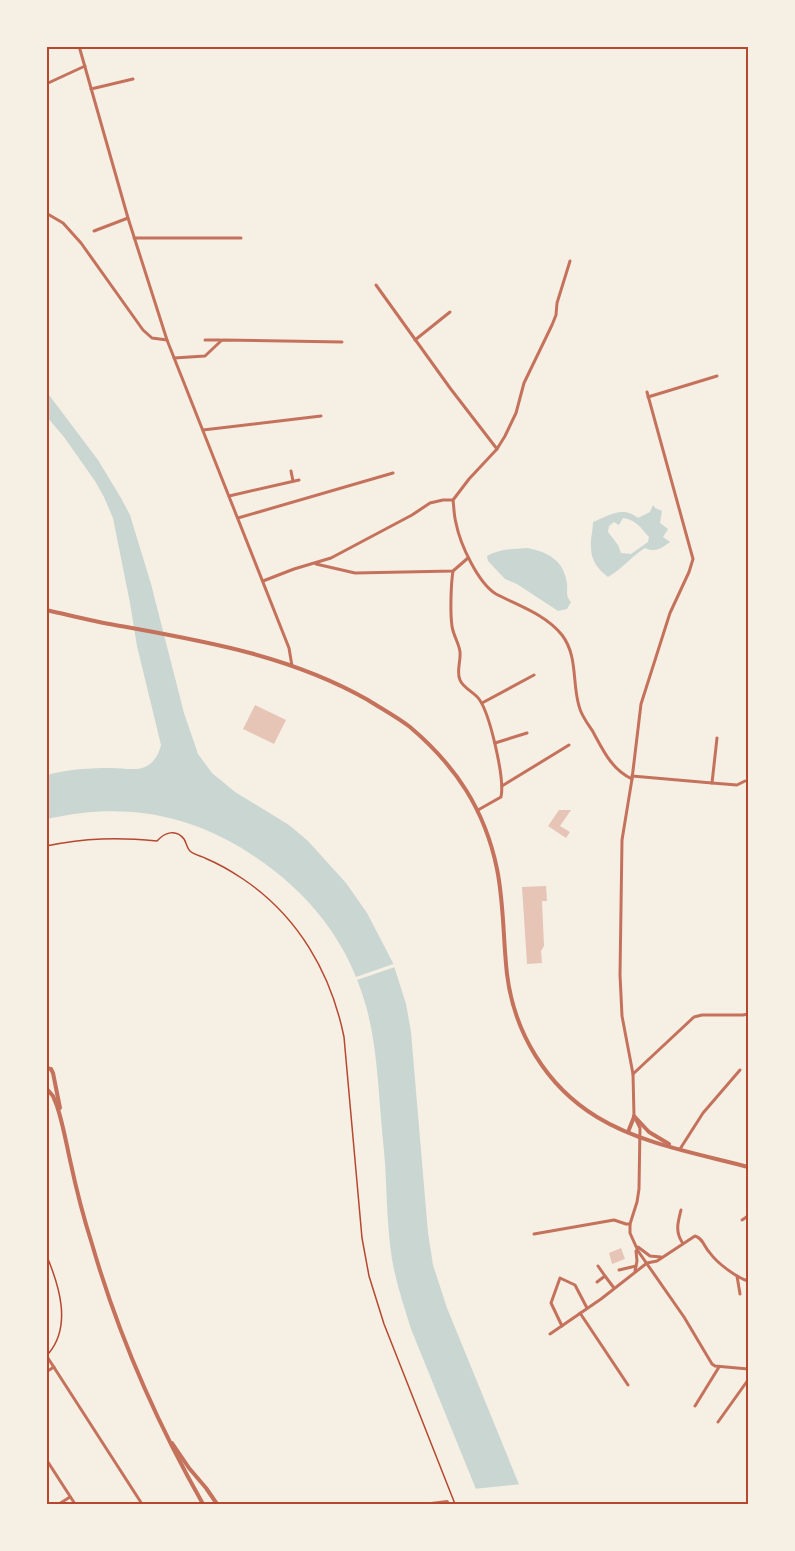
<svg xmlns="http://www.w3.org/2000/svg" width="795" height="1551" font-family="'Fira Sans Condensed',sans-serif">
  <rect width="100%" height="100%" fill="#f6efe4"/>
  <g fill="#c9d6d2" fill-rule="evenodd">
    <path d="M46 391 98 460 121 498 130 515 151 584 184 713 198 754 212 773 235 792 289 825 308 841 346 883 367 913 393 963 406 1004 411 1032 428 1233 433 1265 447 1308 527 1504H482L411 1329C404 1306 396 1283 392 1259 387 1227 387 1195 385 1163 384 1148 382 1133 381 1118 378 1081 376 1042 366 1006 347 937 303 886 243 849 181 811 117 803 47 819V775C68 769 90 768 112 768 122 768 136 771 145 767 154 763 159 754 161 745L137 646 130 603 113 518 104 497 95 481 64 437 47 417Z"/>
    <path d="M653 505 655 508 662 511 660 523 668 529 663 537 670 542C662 548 655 553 645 548 632 556 622 569 608 577 598 569 591 561 591 547 590 540 593 531 593 522 603 518 618 509 629 513 633 514 635 516 638 518L650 512ZM623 518C635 519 641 528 649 537L648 542 631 554 621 553 618 545 608 532 609 526 614 522 619 525Z"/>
    <path d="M528 548C549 553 564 560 567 584 568 592 565 595 571 602L567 609 558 611 517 584 505 579 488 561 487 556C499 549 514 549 528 548Z"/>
  </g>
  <g fill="#f6efe4">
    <path d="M396 963 398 966 354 981 353 978Z"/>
    <path d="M522 1484 530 1504H478L473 1489Z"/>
  </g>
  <g fill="#e6c5b7">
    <path d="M255 705 286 720 274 744 243 729Z"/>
    <path d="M559 810H571L560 826 570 832 566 838 548 826Z"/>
    <path d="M546 886 547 901H542L544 946 541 951 542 963 527 964 522 887Z"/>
    <path d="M621 1248 625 1259 612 1264 609 1253Z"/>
  </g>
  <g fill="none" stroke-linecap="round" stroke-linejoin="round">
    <g stroke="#b5482f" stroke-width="1.5">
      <path d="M46 846C86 838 117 837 157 841 164 833 176 828 184 839 186 842 187 848 190 851 194 855 202 856 207 859 219 864 231 871 243 879 298 916 331 973 344 1037L362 1238 369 1276 384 1324 455 1504"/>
      <path d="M46 1254C59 1285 72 1325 49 1353"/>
    </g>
    <g stroke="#c5725c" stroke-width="3">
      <path d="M79 46 128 218 167 340 289 648 292 666"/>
      <path d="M46 84 85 66"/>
      <path d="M91 89 133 79"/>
      <path d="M46 213 63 223 81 243 143 330 152 338 167 340"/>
      <path d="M94 231 128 218"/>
      <path d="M134 238H241"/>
      <path d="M570 261 557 303 556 315 552 325 524 383 516 413 505 436 497 449 469 479 453 500C454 508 454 516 456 523 460 544 478 583 496 594 519 606 545 614 562 635 578 656 572 683 579 706 581 715 587 723 592 730 603 750 611 769 632 779"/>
      <path d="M376 285 450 388 497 449"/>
      <path d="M205 340H220"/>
      <path d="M415 340 450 312"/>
      <path d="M174 358 205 356 222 340 342 342"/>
      <path d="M647 392 693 559 689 572 670 613 641 704 632 779 622 840 620 975 622 1016 633 1074 634 1116 640 1128 639 1189 637 1202 630 1224V1233L638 1251 684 1317 712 1364 715 1366 748 1369"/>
      <path d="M648 397 717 376"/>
      <path d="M203 430 321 416"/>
      <path d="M291 471 293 481"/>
      <path d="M229 496 299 480"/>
      <path d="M238 518 393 473"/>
      <path d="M316 564 355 573 453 571 468 558"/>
      <path d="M453 571C451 583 450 613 452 626 453 635 459 643 460 652 461 661 456 672 460 680 463 688 474 692 479 699 490 714 505 779 501 797L478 810"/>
      <path d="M263 581 294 569 331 558 412 515 430 503 443 500H453"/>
      <path d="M482 703 534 675"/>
      <path d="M495 743 527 733"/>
      <path d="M632 776 712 783 717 738"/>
      <path d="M712 783 737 785 745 781"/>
      <path d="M502 786 569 745"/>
      <path d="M633 1074 694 1017 702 1015H743L748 1014"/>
      <path d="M680 1149 703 1113 740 1070"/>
      <path d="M681 1210C678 1222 675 1231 682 1242"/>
      <path d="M742 1220 748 1216"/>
      <path d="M534 1234 614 1220 626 1224H630"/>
      <path d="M638 1247 650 1256 661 1257"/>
      <path d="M598 1266 605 1276"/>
      <path d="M619 1270 636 1266"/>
      <path d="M635 1271 637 1261 636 1251"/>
      <path d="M737 1276 740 1294"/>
      <path d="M597 1282 605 1276 614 1288"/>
      <path d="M580 1313 628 1385"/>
      <path d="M562 1326 551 1303 560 1278 575 1285 587 1308"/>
      <path d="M550 1334 601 1299 647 1263 657 1261 695 1236C703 1238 704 1247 710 1253 717 1263 737 1278 748 1281"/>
      <path d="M46 1355 142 1504"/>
      <path d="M46 1372 54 1367"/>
      <path d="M695 1406 719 1367"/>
      <path d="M718 1422 748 1380"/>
      <path d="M46 1459 75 1504"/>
      <path d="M59 1504 70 1497"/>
    </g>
    <g stroke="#c5725c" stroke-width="4">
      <path d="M46 610C69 615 92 621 115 625 203 641 289 655 368 700 382 709 397 717 410 727 456 766 485 810 497 869 504 903 503 939 507 974 514 1032 546 1086 597 1117 641 1144 699 1154 748 1167"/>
      <path d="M46 1068 51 1069 53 1073 60 1108"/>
      <path d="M46 1088 53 1096 57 1106C63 1124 66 1142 70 1160 76 1188 83 1216 92 1244 118 1334 157 1423 203 1504"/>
      <path d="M634 1116 649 1132 669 1144"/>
      <path d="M628 1132 634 1117"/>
      <path d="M172 1443 189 1468 206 1488 217 1504"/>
      <path d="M431 1504 447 1502"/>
    </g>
  </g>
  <rect width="795" height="1551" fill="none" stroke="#f6efe4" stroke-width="96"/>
  <rect x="48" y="48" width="699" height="1455" fill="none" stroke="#b5482f" stroke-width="2"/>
</svg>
